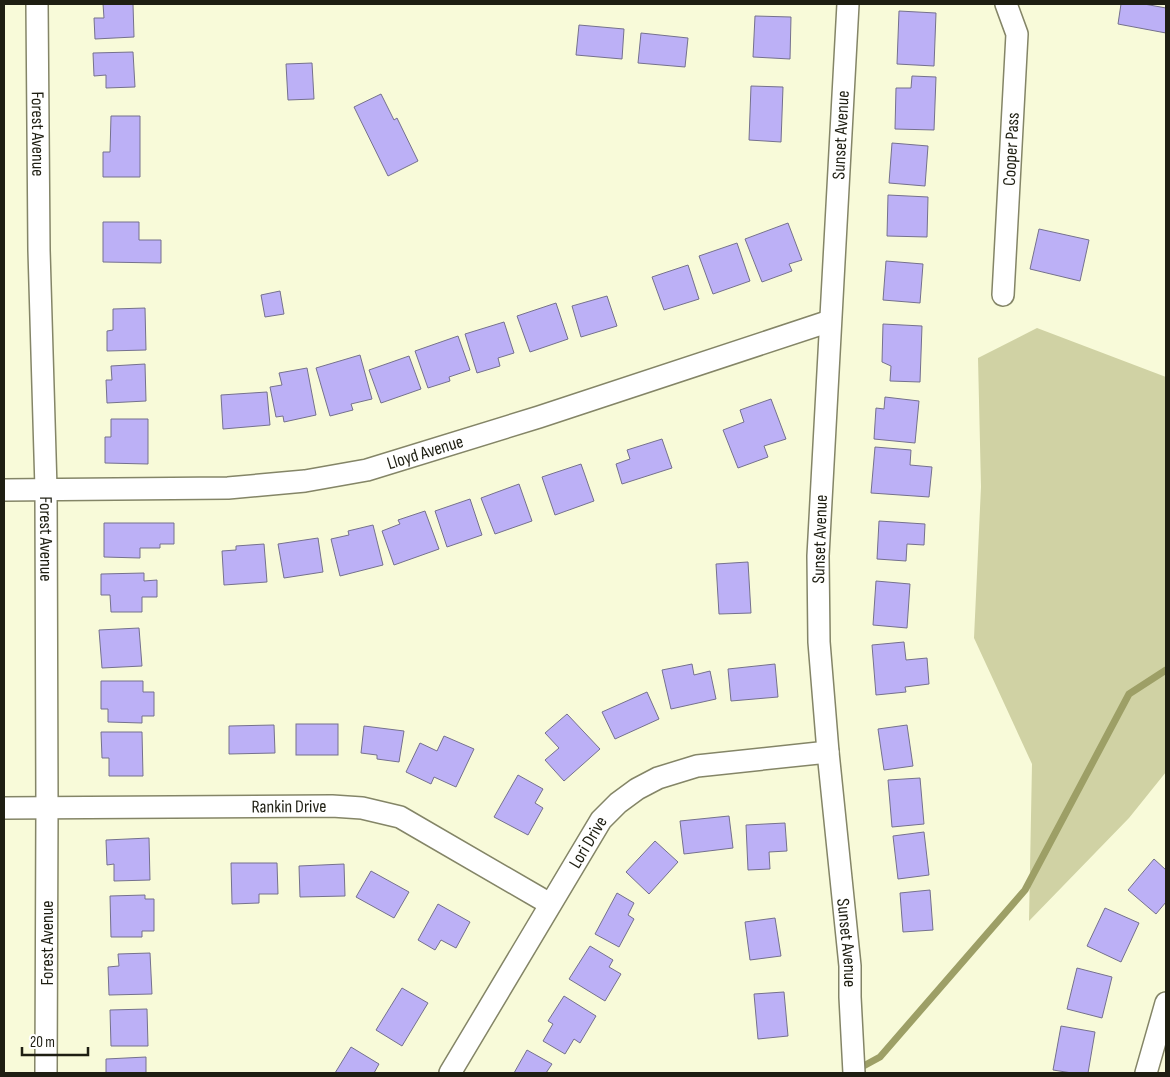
<svg xmlns="http://www.w3.org/2000/svg" width="1170" height="1077" font-family="'Sofia Sans Condensed',sans-serif">
  <rect width="100%" height="100%" fill="#f8fad9"/>
  <path fill="#d0d2a4" d="M1037 328 1166 377V772L1129 818 1029 921 1032 764 974 638 981 487 978 358Z"/>
  <g fill="none" stroke-linecap="round" stroke-linejoin="round">
    <path stroke="#9d9f66" stroke-width="7" d="M858 1069 880 1057 1025 890 1129 694 1166 670"/>
  </g>
  <g fill="#bcb0f6" stroke="#75718d">
    <path d="M103 4H133L134 37 95 39 94 18H104Z"/>
    <path d="M1121 4H1144L1166 8V33L1118 24Z"/>
    <path d="M899 11 936 13 934 66 897 64Z"/>
    <path d="M755 16 791 17 790 59 753 57Z"/>
    <path d="M579 25 624 29 622 59 576 55Z"/>
    <path d="M641 33 688 38 685 67 638 63Z"/>
    <path d="M133 52 135 87 106 88V75L94 76 93 53Z"/>
    <path d="M312 63 314 99 288 100 286 64Z"/>
    <path d="M912 76 936 77 934 130 895 129 896 88H911Z"/>
    <path d="M751 86 783 87 781 142 749 140Z"/>
    <path d="M381 94 394 120 397 118 418 161 388 176 354 107Z"/>
    <path d="M111 116H140V177H103V152H110Z"/>
    <path d="M892 143 928 146 925 186 889 183Z"/>
    <path d="M888 195 928 197 927 237 887 236Z"/>
    <path d="M103 222H139V240H161V263L103 262Z"/>
    <path d="M788 223 802 260 789 264 792 271 762 282 745 239Z"/>
    <path d="M1039 229 1089 240 1080 281 1030 269Z"/>
    <path d="M737 243 750 281 713 294 699 256Z"/>
    <path d="M886 261 923 264 920 303 883 300Z"/>
    <path d="M688 265 699 299 664 310 652 277Z"/>
    <path d="M280 291 284 314 265 317 261 295Z"/>
    <path d="M607 296 617 326 581 337 572 306Z"/>
    <path d="M556 303 568 339 530 352 517 316Z"/>
    <path d="M145 308 146 350 107 351V331L113 330V309Z"/>
    <path d="M504 322 514 353 498 358 500 366 477 373 465 334Z"/>
    <path d="M883 324 922 326 920 382 890 381 891 366 882 362Z"/>
    <path d="M458 336 470 370 449 377 450 381 428 388 415 351Z"/>
    <path d="M360 355 372 399 351 404 353 410 330 416 316 368Z"/>
    <path d="M409 356 421 389 381 403 369 370Z"/>
    <path d="M145 364 146 401 107 403 106 380H112L111 366Z"/>
    <path d="M307 368 316 415 284 422 283 416 276 417 270 387 282 385 279 373Z"/>
    <path d="M267 392 270 425 223 429 221 395Z"/>
    <path d="M885 397 919 401 915 443 874 439 876 408 884 409Z"/>
    <path d="M771 399 786 439 764 446 768 457 738 468 723 430 744 422 740 410Z"/>
    <path d="M111 419H148V464L105 463V437H111Z"/>
    <path d="M662 439 672 468 622 484 616 464 630 459 627 450Z"/>
    <path d="M875 447 911 450 910 465 932 467 929 497 871 493Z"/>
    <path d="M581 464 594 501 555 515 542 477Z"/>
    <path d="M519 484 532 521 495 534 481 498Z"/>
    <path d="M470 499 482 535 447 547 435 511Z"/>
    <path d="M425 511 439 549 394 565 382 531 400 524 398 520Z"/>
    <path d="M879 521 925 524 924 545 907 544 906 561 877 559Z"/>
    <path d="M104 523H174V544H160V548H140V558L104 557Z"/>
    <path d="M373 525 383 565 340 576 331 539 349 535 348 531Z"/>
    <path d="M318 538 323 572 284 578 278 544Z"/>
    <path d="M264 544 267 582 224 585 222 551 236 550V546Z"/>
    <path d="M748 562 751 613 719 614 716 564Z"/>
    <path d="M144 573V581L157 580V597H142V612H111L110 595H101V574Z"/>
    <path d="M876 581 910 584 907 628 873 625Z"/>
    <path d="M139 628 142 666 102 668 99 630Z"/>
    <path d="M904 642 906 660 927 658 929 684 905 687 906 692 876 695 872 645Z"/>
    <path d="M692 664 694 675 710 671 716 699 671 709 662 670Z"/>
    <path d="M775 664 778 697 731 701 728 669Z"/>
    <path d="M101 681H143V692H154V716H142V723L108 722V709H101Z"/>
    <path d="M647 692 659 719 615 739 602 712Z"/>
    <path d="M567 714 600 749 564 781 545 760 559 748 545 733Z"/>
    <rect x="296" y="724" width="42" height="31"/>
    <path d="M274 725 275 753 229 754V726Z"/>
    <path d="M907 725 913 766 884 770 878 729Z"/>
    <path d="M364 726 404 731 399 762 377 759V755L361 753Z"/>
    <path d="M101 732H142L143 776H109V758H102Z"/>
    <path d="M444 736 474 749 456 787 434 777 431 784 406 772 420 743 437 751Z"/>
    <path d="M518 775 543 789 535 803 543 808 528 835 494 817Z"/>
    <path d="M920 778 924 824 892 827 888 780Z"/>
    <path d="M729 816 733 848 684 854 680 821Z"/>
    <path d="M785 823 787 851 769 852 770 869 748 870 746 825Z"/>
    <path d="M924 832 929 875 898 879 893 836Z"/>
    <path d="M149 838 150 880 114 881V864L107 865 106 840Z"/>
    <path d="M655 841 678 862 649 894 626 872Z"/>
    <path d="M1154 859 1166 870V902L1156 914 1128 890Z"/>
    <path d="M231 863H277L278 894H259V903L232 904Z"/>
    <path d="M344 864 345 896 300 897 299 866Z"/>
    <path d="M371 871 409 892 394 918 356 897Z"/>
    <path d="M930 890 933 930 903 932 900 893Z"/>
    <path d="M617 893 634 903 628 915 634 919 619 947 595 934Z"/>
    <path d="M145 895V899H154V931H142V937H111L110 896Z"/>
    <path d="M438 904 470 922 456 948 441 940 435 950 418 940Z"/>
    <path d="M1105 908 1139 923 1121 962 1087 946Z"/>
    <path d="M775 918 781 956 750 960 745 922Z"/>
    <path d="M590 946 613 960 609 967 621 974 605 1001 569 979Z"/>
    <path d="M150 953 152 994 109 995 108 967 119 966 118 954Z"/>
    <path d="M1077 968 1112 977 1102 1018 1067 1009Z"/>
    <path d="M402 988 428 1003 402 1046 376 1030Z"/>
    <path d="M784 992 788 1036 758 1039 754 994Z"/>
    <path d="M564 996 596 1016 580 1043 574 1039 565 1054 543 1041 553 1024 548 1021Z"/>
    <path d="M147 1009 148 1046H111L110 1010Z"/>
    <path d="M1061 1026 1095 1032 1088 1073H1072L1053 1070Z"/>
    <path d="M351 1047 379 1064 374 1073H335Z"/>
    <path d="M527 1050 552 1064 546 1073H514Z"/>
    <path d="M146 1057V1073H106V1059Z"/>
  </g>
  <g fill="none" stroke-linecap="round" stroke-linejoin="round">
    <g stroke="#848567" stroke-width="24">
      <g id="minor">
        <path id="s1" d="M37 4 39 250 46 489 47 808 46 1073"/>
        <path id="s2" d="M848 4 818 556 819 642 828 752 850 966V997L854 1073"/>
        <path id="s3" d="M1003 295 1017 34 1006 4"/>
        <path id="s4" d="M4 490 228 488 305 481 367 470 539 417 830 321"/>
        <path id="s5" d="M4 808 332 806 362 808 400 817 550 904"/>
        <path id="s6" d="M450 1073 601 820 618 803 637 789 658 778 697 766 828 752"/>
        <path d="M1146 1073 1166 1003"/>
      </g>
    </g>
    <use href="#minor" stroke="#fff" stroke-width="21"/>
  </g>
  <g text-anchor="middle" dominant-baseline="central" stroke-width="4" stroke-linejoin="round" paint-order="stroke">
    <g font-size="18" fill="#1e1e12" stroke="#fff">
      <text stroke="none"><textPath href="#s1" startOffset="130">Forest Avenue</textPath></text>
      <text transform="translate(841 135) rotate(-87)">Sunset Avenue</text>
      <text stroke="none"><textPath href="#s3" startOffset="146">Cooper Pass</textPath></text>
      <text stroke="none"><textPath href="#s4" startOffset="425">Lloyd Avenue</textPath></text>
      <text stroke="none"><textPath href="#s1" startOffset="535">Forest Avenue</textPath></text>
      <text transform="translate(820 539) rotate(-88)">Sunset Avenue</text>
      <text stroke="none"><textPath href="#s5" startOffset="285">Rankin Drive</textPath></text>
      <text stroke="none"><textPath href="#s6" startOffset="269">Lori Drive</textPath></text>
      <text transform="translate(47 943) rotate(-90)">Forest Avenue</text>
      <text stroke="none"><textPath href="#s2" startOffset="941">Sunset Avenue</textPath></text>
    </g>
  </g>
  <rect width="1170" height="1077" fill="none" stroke="#1e1e12" stroke-width="10"/>
  <path d="M22 1047v8h66v-8" fill="none" stroke="#1e1e12" stroke-width="2.5"/>
  <text x="30" y="1047" font-size="15" fill="#1e1e12" stroke="#ffffff" stroke-width="4" paint-order="stroke">20 m</text>
</svg>
